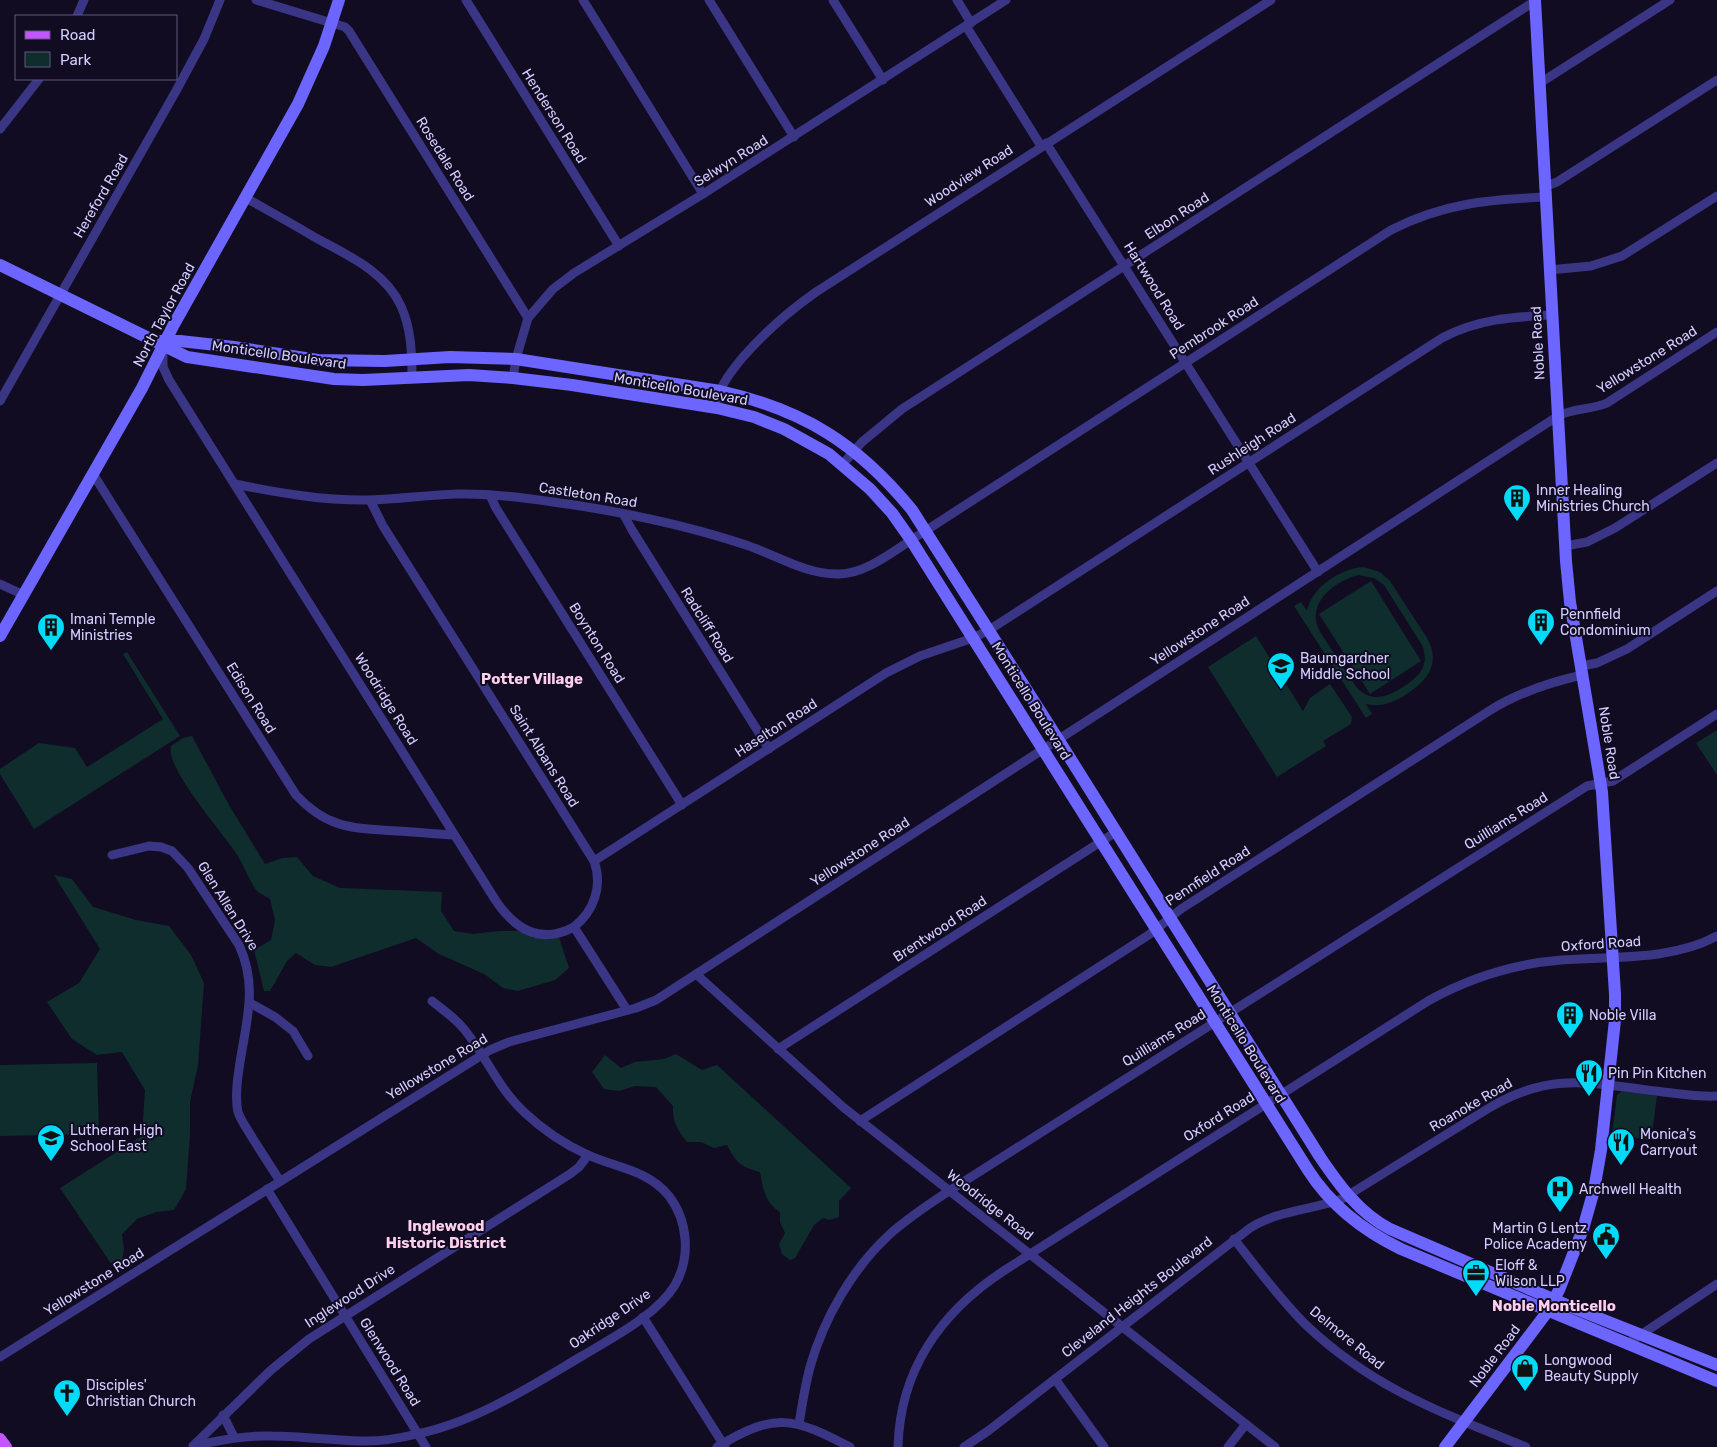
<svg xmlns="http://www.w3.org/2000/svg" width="1717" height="1447" font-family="Rubik,sans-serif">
  <rect width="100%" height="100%" fill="#110c22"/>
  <g fill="#0f2d2c" fill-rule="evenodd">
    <path d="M1363 567 1380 572 1390 581 1427 638C1441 663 1428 680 1407 694 1394 702 1382 708 1366 704L1372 714 1366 718 1294 606 1301 602 1307 611C1312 587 1340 569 1363 567ZM1358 575 1374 578 1384 585 1422 645C1430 666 1420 676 1403 687 1387 697 1373 703 1357 688L1320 632C1305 604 1333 582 1358 575Z"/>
    <path d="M1371 581 1421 661 1370 694 1319 614Z"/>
    <path d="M1256 636 1303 711 1310 698 1330 684 1352 717 1351 724 1323 741 1326 746 1277 777 1208 667Z"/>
    <path d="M127 652 180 736 34 829 0 774V769L39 743 75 748 87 767 163 719 123 654Z"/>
    <path d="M1717 730V775L1696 743Z"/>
    <path d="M192 736 229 805 265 864 282 858 297 857 313 876 340 888 442 892 441 911 454 931 473 934 499 931H519L533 938 559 937 569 968 555 980 518 991 503 988 484 974 439 954 416 938 331 967 315 965 296 953 287 961 270 991H264L254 950 271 940 275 920 270 899C266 896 260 894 257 891 250 883 243 863 236 853 223 833 165 768 171 746L183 738Z"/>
    <path d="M54 875 72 879 93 907 136 920 169 926 191 955 204 983 198 1065 190 1102V1134L186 1189 174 1210 156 1212 137 1219 122 1234 124 1249 121 1267 112 1265 60 1188 142 1136 145 1090 122 1052 97 1055 72 1039 47 1002 79 983 100 949Z"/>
    <path d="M676 1054 702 1070 717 1065 851 1188 839 1201V1217L830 1220 823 1218 814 1225 795 1258 790 1260 782 1254 779 1244 785 1233 780 1222V1212C765 1203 763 1189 760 1172 740 1167 736 1162 727 1145L714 1148 701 1142H687C678 1131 672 1121 673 1106L656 1087 635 1086 619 1091 604 1089 592 1072 605 1055 621 1068 635 1062 664 1059Z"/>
    <path d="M97 1063 99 1134 0 1136V1065Z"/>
    <path d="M1622 1091 1657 1096 1651 1140 1612 1134 1617 1095Z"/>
  </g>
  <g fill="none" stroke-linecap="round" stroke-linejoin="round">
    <g stroke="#3a3584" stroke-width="9">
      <path d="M256 0 345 27 349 31 528 318"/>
      <path d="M466 0 619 246"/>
      <path d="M583 0 703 194"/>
      <path d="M709 0 794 137"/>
      <path d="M833 0 883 80"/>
      <path d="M957 0 971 23"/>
      <path d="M77 16 84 0"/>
      <path d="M966 26 1041 146"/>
      <path d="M1540 83 1670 0"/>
      <path d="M0 129 39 79"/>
      <path d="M1046 143 1318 572"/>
      <path d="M1544 187 1557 182 1717 80"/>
      <path d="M246 198C269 211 293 224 316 238 347 255 385 271 401 306 411 328 412 353 412 377"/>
      <path d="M1549 270 1591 266 1622 256 1717 196"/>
      <path d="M163 350V367L169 380 496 901C515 929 540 945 574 927L627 1010"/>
      <path d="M513 378 516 359 528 318 553 289 574 273 703 194 1006 0"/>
      <path d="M0 401 176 91 204 39 220 0"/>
      <path d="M717 408C718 402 719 395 721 389 726 377 735 367 743 357 765 332 789 311 816 292L1271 0"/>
      <path d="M842 465 862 442 902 409 1535 1"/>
      <path d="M93 474 296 795C328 829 352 828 397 831 416 832 435 834 454 835"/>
      <path d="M235 484C279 493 325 501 370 500 399 499 428 495 457 494 498 493 540 500 581 506 637 515 692 527 746 545 776 555 806 575 839 574 867 574 896 549 919 535L1391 230C1444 203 1487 200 1545 197"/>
      <path d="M490 495 496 508 682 805"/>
      <path d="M370 500 383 526 594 861C603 886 594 911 574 927"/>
      <path d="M624 515 632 530 769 749"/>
      <path d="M1565 546 1587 542 1615 528 1717 463"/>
      <path d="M0 584 24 595"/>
      <path d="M1581 666 1597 663 1627 649 1717 591"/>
      <path d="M112 855 149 846 161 847 172 851 188 868 239 945C259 988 245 1025 239 1069 237 1082 235 1099 238 1112 241 1121 248 1130 253 1139 262 1153 271 1167 280 1181"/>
      <path d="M594 861 886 673 920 656 973 638 989 630 1442 338C1477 319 1513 317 1551 315"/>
      <path d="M696 974 843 1107 1275 1447"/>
      <path d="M250 1003 275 1017 293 1031 308 1056"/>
      <path d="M778 1049 1116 832"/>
      <path d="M860 1121 1147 936C1159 928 1169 918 1181 909L1489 711C1516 694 1551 682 1582 675"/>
      <path d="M267 1189 426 1447"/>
      <path d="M1234 1239C1257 1268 1279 1298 1305 1324 1372 1388 1442 1413 1526 1447"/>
      <path d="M643 1317 725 1447"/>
      <path d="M1627 1344 1717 1284"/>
      <path d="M0 1357 490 1050 509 1042 636 1008 656 1000 1558 416C1573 408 1591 410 1607 403L1717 332"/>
      <path d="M1055 1379 1104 1447"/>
      <path d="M223 1415 234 1437"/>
      <path d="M799 1424C802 1405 805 1386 810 1367 824 1318 852 1269 890 1234 908 1218 929 1204 949 1191L1587 786 1613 781 1717 714"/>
      <path d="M194 1445 271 1370 309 1339 570 1174 579 1167 588 1155"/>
      <path d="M193 1446C219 1440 245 1435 272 1436 303 1436 335 1441 366 1441 383 1441 401 1438 417 1434 476 1422 531 1386 582 1356 612 1338 657 1315 675 1285 691 1257 688 1221 669 1196 647 1169 615 1168 586 1154 564 1144 542 1129 524 1112 498 1088 486 1056 464 1029 455 1018 443 1010 432 1001"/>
      <path d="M717 1447C775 1412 792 1417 850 1447"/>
      <path d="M898 1447C900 1369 942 1311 1005 1270L1428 1001C1469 978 1513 964 1561 960 1611 956 1672 961 1717 936"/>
      <path d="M964 1447 988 1431 1250 1228C1279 1210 1311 1210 1342 1199L1489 1108C1552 1070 1595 1084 1663 1092 1681 1094 1699 1097 1717 1096"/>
      <path d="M1228 1447 1246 1424"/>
    </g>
    <g stroke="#6c65ff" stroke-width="12">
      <path d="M0 265 187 357 334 379 363 380 469 375 513 378 572 385 717 408 754 417 784 429 829 454 870 489 892 513 911 540 1308 1170C1331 1206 1362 1230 1401 1249L1717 1381"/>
      <path d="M156 341H180L234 347 318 360 385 361 450 357 516 359 720 391C804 410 858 444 912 510L1063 747 1320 1157C1339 1185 1359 1213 1390 1229L1576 1309 1717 1365"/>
      <path d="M0 636 142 388 173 326 298 104 324 46 339 0"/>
      <path d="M1445 1447 1548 1311 1559 1290 1583 1229 1594 1190 1601 1150 1615 1020V994L1602 792 1570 602 1566 561 1535 0"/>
    </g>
    <path stroke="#c355ff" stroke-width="12" d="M0 1439 6 1447"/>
  </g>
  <defs>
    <g id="building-pin" transform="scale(1.4375)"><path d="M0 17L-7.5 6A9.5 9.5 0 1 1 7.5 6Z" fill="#00dbf9" stroke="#110c22"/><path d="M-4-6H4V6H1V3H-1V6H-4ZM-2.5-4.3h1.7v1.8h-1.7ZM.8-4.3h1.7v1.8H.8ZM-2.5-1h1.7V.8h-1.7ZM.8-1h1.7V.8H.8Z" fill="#111"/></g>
    <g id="school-pin" transform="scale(1.4375)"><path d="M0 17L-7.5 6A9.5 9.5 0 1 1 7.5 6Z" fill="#00dbf9" stroke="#110c22"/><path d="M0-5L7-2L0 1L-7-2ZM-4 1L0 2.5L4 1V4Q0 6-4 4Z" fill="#111"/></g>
    <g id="restaurant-pin" transform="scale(1.4375)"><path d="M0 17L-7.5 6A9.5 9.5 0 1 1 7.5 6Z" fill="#00dbf9" stroke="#110c22"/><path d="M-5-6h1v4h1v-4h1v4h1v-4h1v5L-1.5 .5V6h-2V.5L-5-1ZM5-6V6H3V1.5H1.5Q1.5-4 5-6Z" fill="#111"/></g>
    <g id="hospital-pin" transform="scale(1.4375)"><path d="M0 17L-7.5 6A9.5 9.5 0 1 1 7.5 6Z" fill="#00dbf9" stroke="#110c22"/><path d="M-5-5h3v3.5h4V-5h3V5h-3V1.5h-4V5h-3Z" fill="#111"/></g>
    <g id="civic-pin" transform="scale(1.4375)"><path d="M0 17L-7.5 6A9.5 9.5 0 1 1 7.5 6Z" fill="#00dbf9" stroke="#110c22"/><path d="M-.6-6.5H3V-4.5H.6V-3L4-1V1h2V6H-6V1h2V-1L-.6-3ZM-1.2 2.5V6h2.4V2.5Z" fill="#111"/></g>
    <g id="office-pin" transform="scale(1.4375)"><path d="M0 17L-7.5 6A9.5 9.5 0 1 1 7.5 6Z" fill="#00dbf9" stroke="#110c22"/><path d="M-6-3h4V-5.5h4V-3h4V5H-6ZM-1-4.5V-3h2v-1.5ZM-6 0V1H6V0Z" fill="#111"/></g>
    <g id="shop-pin" transform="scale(1.4375)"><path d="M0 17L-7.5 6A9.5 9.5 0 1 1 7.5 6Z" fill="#00dbf9" stroke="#110c22"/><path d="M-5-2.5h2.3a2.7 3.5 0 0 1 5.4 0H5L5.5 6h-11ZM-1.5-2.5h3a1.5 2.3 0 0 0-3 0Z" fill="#111"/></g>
    <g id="church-pin" transform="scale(1.4375)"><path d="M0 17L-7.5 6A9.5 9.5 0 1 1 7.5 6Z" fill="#00dbf9" stroke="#110c22"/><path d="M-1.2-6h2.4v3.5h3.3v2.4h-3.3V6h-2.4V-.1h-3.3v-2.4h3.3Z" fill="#111"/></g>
  </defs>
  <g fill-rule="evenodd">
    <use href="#building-pin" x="1517" y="498"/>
    <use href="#building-pin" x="1541" y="622"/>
    <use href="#building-pin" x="51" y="627"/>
    <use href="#school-pin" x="1281" y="666"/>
    <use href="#building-pin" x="1570" y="1015"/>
    <use href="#restaurant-pin" x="1589" y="1073"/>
    <use href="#school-pin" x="51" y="1138"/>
    <use href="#restaurant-pin" x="1621" y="1142"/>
    <use href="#hospital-pin" x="1560" y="1189"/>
    <use href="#civic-pin" x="1606" y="1236"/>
    <use href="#office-pin" x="1476" y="1273"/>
    <use href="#shop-pin" x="1525" y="1368"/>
    <use href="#church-pin" x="67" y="1393"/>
  </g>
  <g text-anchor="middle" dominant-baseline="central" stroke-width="4" stroke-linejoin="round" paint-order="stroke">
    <g font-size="14" fill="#d4ceff" stroke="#110c22">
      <text transform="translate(554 116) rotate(58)">Henderson Road</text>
      <text transform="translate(445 159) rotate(58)">Rosedale Road</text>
      <text transform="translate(731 161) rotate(-32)">Selwyn Road</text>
      <text transform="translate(969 176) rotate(-33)">Woodview Road</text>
      <text transform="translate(101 196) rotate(-60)">Hereford Road</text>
      <text transform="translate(1177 216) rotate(-33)">Elbon Road</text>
      <text transform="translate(1154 286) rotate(58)">Hartwood Road</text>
      <text transform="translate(164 315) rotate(-62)">North Taylor Road</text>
      <text transform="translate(1214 328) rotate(-33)">Pembrook Road</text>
      <text transform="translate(1538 343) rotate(-93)">Noble Road</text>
      <text transform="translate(279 355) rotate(8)">Monticello Boulevard</text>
      <text transform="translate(1647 360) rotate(-32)">Yellowstone Road</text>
      <text transform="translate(681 389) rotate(10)">Monticello Boulevard</text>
      <text transform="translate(1252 444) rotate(-33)">Rushleigh Road</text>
      <text transform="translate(588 495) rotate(9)">Castleton Road</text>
      <text transform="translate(707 625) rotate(58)">Radcliff Road</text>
      <text transform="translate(1200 631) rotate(-33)">Yellowstone Road</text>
      <text transform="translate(597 643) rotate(58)">Boynton Road</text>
      <text transform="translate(251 698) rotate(58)">Edison Road</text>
      <text transform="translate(386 699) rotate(58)">Woodridge Road</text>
      <text transform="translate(1031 701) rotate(58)">Monticello Boulevard</text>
      <text transform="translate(776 728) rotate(-33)">Haselton Road</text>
      <text transform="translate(1609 743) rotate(81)">Noble Road</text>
      <text transform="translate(544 756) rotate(58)">Saint Albans Road</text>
      <text transform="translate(1506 821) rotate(-32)">Quilliams Road</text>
      <text transform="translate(860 852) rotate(-33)">Yellowstone Road</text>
      <text transform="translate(1208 876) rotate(-33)">Pennfield Road</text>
      <text transform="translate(228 906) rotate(58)">Glen Allen Drive</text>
      <text transform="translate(940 929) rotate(-33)">Brentwood Road</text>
      <text transform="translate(1601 944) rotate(-4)">Oxford Road</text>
      <text transform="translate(1164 1038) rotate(-32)">Quilliams Road</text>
      <text transform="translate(1246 1044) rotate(58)">Monticello Boulevard</text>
      <text transform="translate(437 1067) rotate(-31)">Yellowstone Road</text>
      <text transform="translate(1471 1105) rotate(-30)">Roanoke Road</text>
      <text transform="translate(1219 1117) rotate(-32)">Oxford Road</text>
      <text transform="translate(990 1205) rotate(38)">Woodridge Road</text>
      <text transform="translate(94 1282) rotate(-32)">Yellowstone Road</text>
      <text transform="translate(350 1296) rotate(-33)">Inglewood Drive</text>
      <text transform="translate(1137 1297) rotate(-38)">Cleveland Heights Boulevard</text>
      <text transform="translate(610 1319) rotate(-34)">Oakridge Drive</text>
      <text transform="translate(1347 1338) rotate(39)">Delmore Road</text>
      <text transform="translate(1495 1356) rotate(-53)">Noble Road</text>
      <text transform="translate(390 1362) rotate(58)">Glenwood Road</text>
    </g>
    <g font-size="14" fill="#d4ceff" stroke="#110c22" text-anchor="start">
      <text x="1536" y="490">Inner Healing<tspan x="1536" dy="16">Ministries Church</tspan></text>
      <text x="1560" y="614">Pennfield<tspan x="1560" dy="16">Condominium</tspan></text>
      <text x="70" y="619">Imani Temple<tspan x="70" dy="16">Ministries</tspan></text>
      <text x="1300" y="658">Baumgardner<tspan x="1300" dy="16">Middle School</tspan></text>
      <text x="1589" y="1015">Noble Villa</text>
      <text x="1608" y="1073">Pin Pin Kitchen</text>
      <text x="70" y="1130">Lutheran High<tspan x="70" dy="16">School East</tspan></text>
      <text x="1640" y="1134">Monica's<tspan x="1640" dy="16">Carryout</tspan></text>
      <text x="1579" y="1189">Archwell Health</text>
      <text x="1587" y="1228" text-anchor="end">Martin G Lentz<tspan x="1587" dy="16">Police Academy</tspan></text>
      <text x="1495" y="1265">Eloff &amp;<tspan x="1495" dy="16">Wilson LLP</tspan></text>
      <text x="1544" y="1360">Longwood<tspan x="1544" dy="16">Beauty Supply</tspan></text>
      <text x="86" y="1385">Disciples'<tspan x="86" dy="16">Christian Church</tspan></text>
    </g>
    <g font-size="15" font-weight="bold" fill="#ffd0ed" stroke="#110c22">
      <text x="532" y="679">Potter Village</text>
      <text x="446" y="1226">Inglewood<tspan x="446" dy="17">Historic District</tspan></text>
      <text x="1554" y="1306">Noble Monticello</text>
    </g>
  </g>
  <rect x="15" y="15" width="162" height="65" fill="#110c22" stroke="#5f5a7a"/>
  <rect x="25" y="31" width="25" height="8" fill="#c355ff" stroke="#5f5a7a"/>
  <text x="60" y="40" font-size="15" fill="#d4ceff">Road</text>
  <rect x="25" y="52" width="25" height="15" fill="#0f2d2c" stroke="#5f5a7a"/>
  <text x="60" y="65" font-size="15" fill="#d4ceff">Park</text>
</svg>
